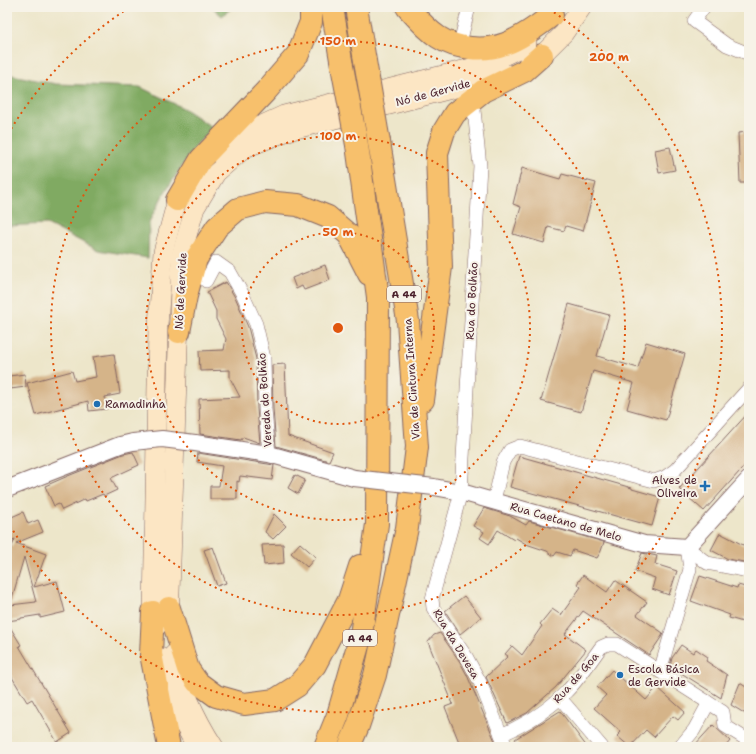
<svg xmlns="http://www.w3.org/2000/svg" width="756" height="754" font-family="'Shantell Sans',sans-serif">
  <rect width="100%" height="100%" fill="#f7f3e8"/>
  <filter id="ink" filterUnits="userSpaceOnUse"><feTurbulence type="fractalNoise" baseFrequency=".025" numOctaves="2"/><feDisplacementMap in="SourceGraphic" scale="8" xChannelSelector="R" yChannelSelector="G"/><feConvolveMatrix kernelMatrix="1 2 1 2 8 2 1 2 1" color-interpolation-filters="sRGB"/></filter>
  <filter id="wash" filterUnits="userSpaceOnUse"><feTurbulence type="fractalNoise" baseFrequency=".012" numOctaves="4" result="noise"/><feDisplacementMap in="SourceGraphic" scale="16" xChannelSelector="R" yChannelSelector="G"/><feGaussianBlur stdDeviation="0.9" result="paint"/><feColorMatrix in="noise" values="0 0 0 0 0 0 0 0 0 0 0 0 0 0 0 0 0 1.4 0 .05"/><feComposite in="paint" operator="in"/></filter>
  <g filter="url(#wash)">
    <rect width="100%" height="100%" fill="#ede6ca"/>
    <g fill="#80aa62" stroke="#656446">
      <path d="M212 7H233L222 16Z"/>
      <path d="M7 74 56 84 140 87 183 108 213 128 197 144 163 195 149 222 148 258 98 250 47 224 7 226Z"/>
    </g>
    <g id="blocks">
      <g fill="#d5b489" fill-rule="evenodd">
        <path d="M749 132V183H740L738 133Z"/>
        <path d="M670 147 675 170 659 173 655 150Z"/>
        <path d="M522 168 560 179 562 174 596 183 583 231 566 226 564 231 548 227 544 243 513 234 521 207 513 204Z"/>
        <path d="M325 265 330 280 304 290 302 286 296 289 292 278Z"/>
        <path d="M226 282 236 299 248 327 256 359 257 409 260 443 243 437 241 440 200 434 199 399 240 397 230 378V370L200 371 199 351 224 350 226 339 216 319V311L207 292Z"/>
        <path d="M569 304 609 315 597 356 638 368 646 342 685 354 666 420 627 409 634 383 593 371 581 412 541 401Z"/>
        <path d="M114 354 120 394 105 397 107 409 89 411 88 401 36 415 27 383 72 371 75 381 96 377 93 357Z"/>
        <path d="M285 364 288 436 333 452 329 461 276 446 273 409 272 365Z"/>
        <path d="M25 374 26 387 10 389 9 376Z"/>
        <path d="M749 412V461L704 511 679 489Z"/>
        <path d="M133 452 139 465 111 478 117 490 104 496 103 494 86 501 85 499 62 510 59 504 54 506 45 486 68 476 123 454Z"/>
        <path d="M198 453 274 465 272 480 240 476 239 482 237 481V499H210V486H219L222 466 197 462Z"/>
        <path d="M519 456 632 488V489L660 497 652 526 510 487Z"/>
        <path d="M295 475 305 480 298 494 288 488Z"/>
        <path d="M484 508 510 516 526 525 529 521 604 542 601 551 597 558 573 550 570 556 557 552 554 556 547 551 526 544 516 538 514 540 498 530 489 544 480 538 484 532 473 526Z"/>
        <path d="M23 512 28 524 38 520 43 532 16 543 46 554 34 587 57 581 65 612 40 618V615L21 618V619L7 621V559L15 539 7 542V519ZM24 557 36 602 10 605Z"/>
        <path d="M274 514 286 526 273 539 265 532Z"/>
        <path d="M720 533 749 548V563L728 559 711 550Z"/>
        <path d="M300 543 316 557 307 567 291 553Z"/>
        <path d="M283 544 284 563 264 565 262 545Z"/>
        <path d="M213 547 226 583 217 586 204 550Z"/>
        <path d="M642 553 657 556 655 564 677 571 669 595 652 589 655 578 635 571Z"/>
        <path d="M583 575 607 592 615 580 647 602 637 615 663 633 662 636 649 655 583 611 565 634 586 650 556 687 527 713 507 723 486 677 508 656 505 654 512 646 522 655 542 626 540 624 552 609 561 615 581 587 577 584Z"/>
        <path d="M700 576 737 588 738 585 749 588V619L744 617 743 622 729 618 730 615 691 601Z"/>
        <path d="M464 596 481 617 460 634 445 611Z"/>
        <path d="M7 622 21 645 19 646 71 733 57 742 32 699 27 702 7 669Z"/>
        <path d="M440 633 460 662 467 675 495 741 488 747H461L445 707 453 704 428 642 434 635Z"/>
        <path d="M681 645 693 653 696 649 708 657 706 661 727 675 721 698 670 666 672 658Z"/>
        <path d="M612 670 646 700 657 687 685 712 678 720 673 716 654 737 646 730 630 747 617 736 621 732 594 708 606 695 597 687Z"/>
        <path d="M740 683 749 689V716L731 705Z"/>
        <path d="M560 711 587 747H519L515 739Z"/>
        <path d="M713 725 730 741 725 747H693Z"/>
      </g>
    </g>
  </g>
  <g filter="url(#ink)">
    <use href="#blocks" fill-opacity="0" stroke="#836563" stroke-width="1"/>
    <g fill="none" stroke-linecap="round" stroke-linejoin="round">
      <g stroke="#836563" stroke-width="14">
        <g id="minor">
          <path d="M704 7 694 21 727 45 749 54"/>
          <path d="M461 39 469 7"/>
          <path d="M474 110 480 166 461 492 432 599 433 608 467 658 480 682 506 747"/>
          <path d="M206 281 216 262 230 272 243 295 256 324 264 358 265 409 269 454"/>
          <path d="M494 501 503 462 510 450 520 446 654 481 665 477 675 470 749 388"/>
          <path d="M687 547 707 563 749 571"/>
          <path d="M660 671 690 569 687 547"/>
          <path d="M560 698 602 747"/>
          <path d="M501 735C526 724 548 711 567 691 580 678 590 662 601 647L608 644H617L723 712 725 726 746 739"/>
          <path d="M680 747 694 730 707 706 706 701"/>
        </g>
      </g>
      <g stroke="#836563" stroke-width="18">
        <g id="tertiary">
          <path d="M195 443 269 454 354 478"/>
          <path d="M434 487 461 492 644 544 687 547 749 479"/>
          <path d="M7 489 120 445 133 442"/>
        </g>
      </g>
      <g stroke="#836563" stroke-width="20">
        <g id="secondary">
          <path d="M529 60 542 55 564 33 582 7"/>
          <path d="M218 153 236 137 284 115 487 64 522 47 527 43"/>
          <path d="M169 623 181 256 195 208 216 173 245 148 288 131 459 87 491 77 503 72"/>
          <path d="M156 627 153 612 158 326 163 252 177 200 187 188"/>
          <path d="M174 654C181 686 196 719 214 747"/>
          <path d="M162 658C167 687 181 722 197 747"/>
        </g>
      </g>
      <g stroke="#836563" stroke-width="24">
        <g id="motorway">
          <path d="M332 7 342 66"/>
          <path d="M356 7 365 61"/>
          <path d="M407 7C416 17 426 29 438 37 456 49 484 52 505 44 522 38 538 26 552 15"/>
          <path d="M177 200 201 159 266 91 298 54 311 22V7"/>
          <path d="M179 332 186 296 196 259 217 227 238 209 265 202 298 205 328 217 349 235 369 274"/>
          <path d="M423 400 441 267 437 153 444 131 455 113 483 91 524 71 542 55"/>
          <path d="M169 608 188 669 197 682 216 696 244 704 275 700 297 686 315 665 349 600 360 566"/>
          <path d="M153 612 151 654 169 747"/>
          <path d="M325 747 338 715 361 635 377 524 378 297 357 145"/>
          <path d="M349 747 358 726 375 675 407 528 417 447 408 321 379 142"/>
        </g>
      </g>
      <use href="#minor" stroke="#fff" stroke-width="13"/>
      <use href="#tertiary" stroke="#fff" stroke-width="16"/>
      <use href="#secondary" stroke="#fce6c4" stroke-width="19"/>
      <use href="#motorway" stroke="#f7c06c" stroke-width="22"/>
      <g stroke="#836563" stroke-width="18" stroke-linecap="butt">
        <g id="tertiary-bridge">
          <path d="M133 442 162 439 195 443"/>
          <path d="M354 478 434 487"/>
        </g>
      </g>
      <g stroke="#836563" stroke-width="24" stroke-linecap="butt">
        <g id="motorway-bridge">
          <path d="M365 61 379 142"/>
          <path d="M342 66 357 145"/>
        </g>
      </g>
      <use href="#tertiary-bridge" stroke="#fff" stroke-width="16"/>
      <use href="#motorway-bridge" stroke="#f7c06c" stroke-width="22"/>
    </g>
  </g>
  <g fill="none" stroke="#e0560e" stroke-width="2" stroke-dasharray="2 4">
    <circle cx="338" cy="328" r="96"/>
    <circle cx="338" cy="328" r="192"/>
    <circle cx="338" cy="328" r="287"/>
    <path d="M8 134A383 383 0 0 1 127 9M549 9A383 383 0 1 1 8 522"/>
  </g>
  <g fill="#1f6fb2" stroke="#f7f3e8" stroke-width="1.5">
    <circle cx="97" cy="404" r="4"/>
    <path d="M703 480h4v4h4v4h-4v4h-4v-4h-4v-4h4z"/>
    <circle cx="620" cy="675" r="4"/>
  </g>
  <g text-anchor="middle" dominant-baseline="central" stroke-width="4" stroke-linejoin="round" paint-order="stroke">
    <g fill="#f7f3e8" stroke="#7e5f64" stroke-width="1">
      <rect x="387" y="286" width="34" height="16" rx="3"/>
      <rect x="343" y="630" width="34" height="16" rx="3"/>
    </g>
    <g font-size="10" font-weight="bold" fill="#4a1f2b">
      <text x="404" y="294">A 44</text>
      <text x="360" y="638">A 44</text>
    </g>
    <g font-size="11" fill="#4a1f2b" stroke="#f7f3e8">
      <text transform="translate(433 93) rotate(-15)">Nó de Gervide</text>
      <text transform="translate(181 291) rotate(-87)">Nó de Gervide</text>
      <text transform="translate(472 301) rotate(-87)">Rua do Bolhão</text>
      <text transform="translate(412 379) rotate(-94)">Via de Cintura Interna</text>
      <text transform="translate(265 400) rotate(-94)">Vereda do Bolhão</text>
      <text transform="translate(566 522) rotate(16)">Rua Caetano de Melo</text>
      <text transform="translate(456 644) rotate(59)">Rua da Devesa</text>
      <text transform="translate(576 678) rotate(-49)">Rua de Goa</text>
    </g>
    <g font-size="11" fill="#4a1f2b" stroke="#f7f3e8" text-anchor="start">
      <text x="105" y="404">Ramadinha</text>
      <text x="697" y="480" text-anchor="end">Alves de<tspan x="697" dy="13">Oliveira</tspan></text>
      <text x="628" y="669">Escola Básica<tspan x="628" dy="13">de Gervide</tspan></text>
    </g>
  </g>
  <circle cx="338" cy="328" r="6" fill="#e0560e" stroke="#f7f3e8" stroke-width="2"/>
  <g font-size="12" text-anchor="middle" font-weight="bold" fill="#e0560e" stroke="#f7f3e8" stroke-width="4" stroke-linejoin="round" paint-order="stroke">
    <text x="338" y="45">150 m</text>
    <text x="609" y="61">200 m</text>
    <text x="338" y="140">100 m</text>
    <text x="338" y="236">50 m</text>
  </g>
  <rect width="756" height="754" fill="none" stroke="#f7f3e8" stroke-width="24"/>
</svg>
